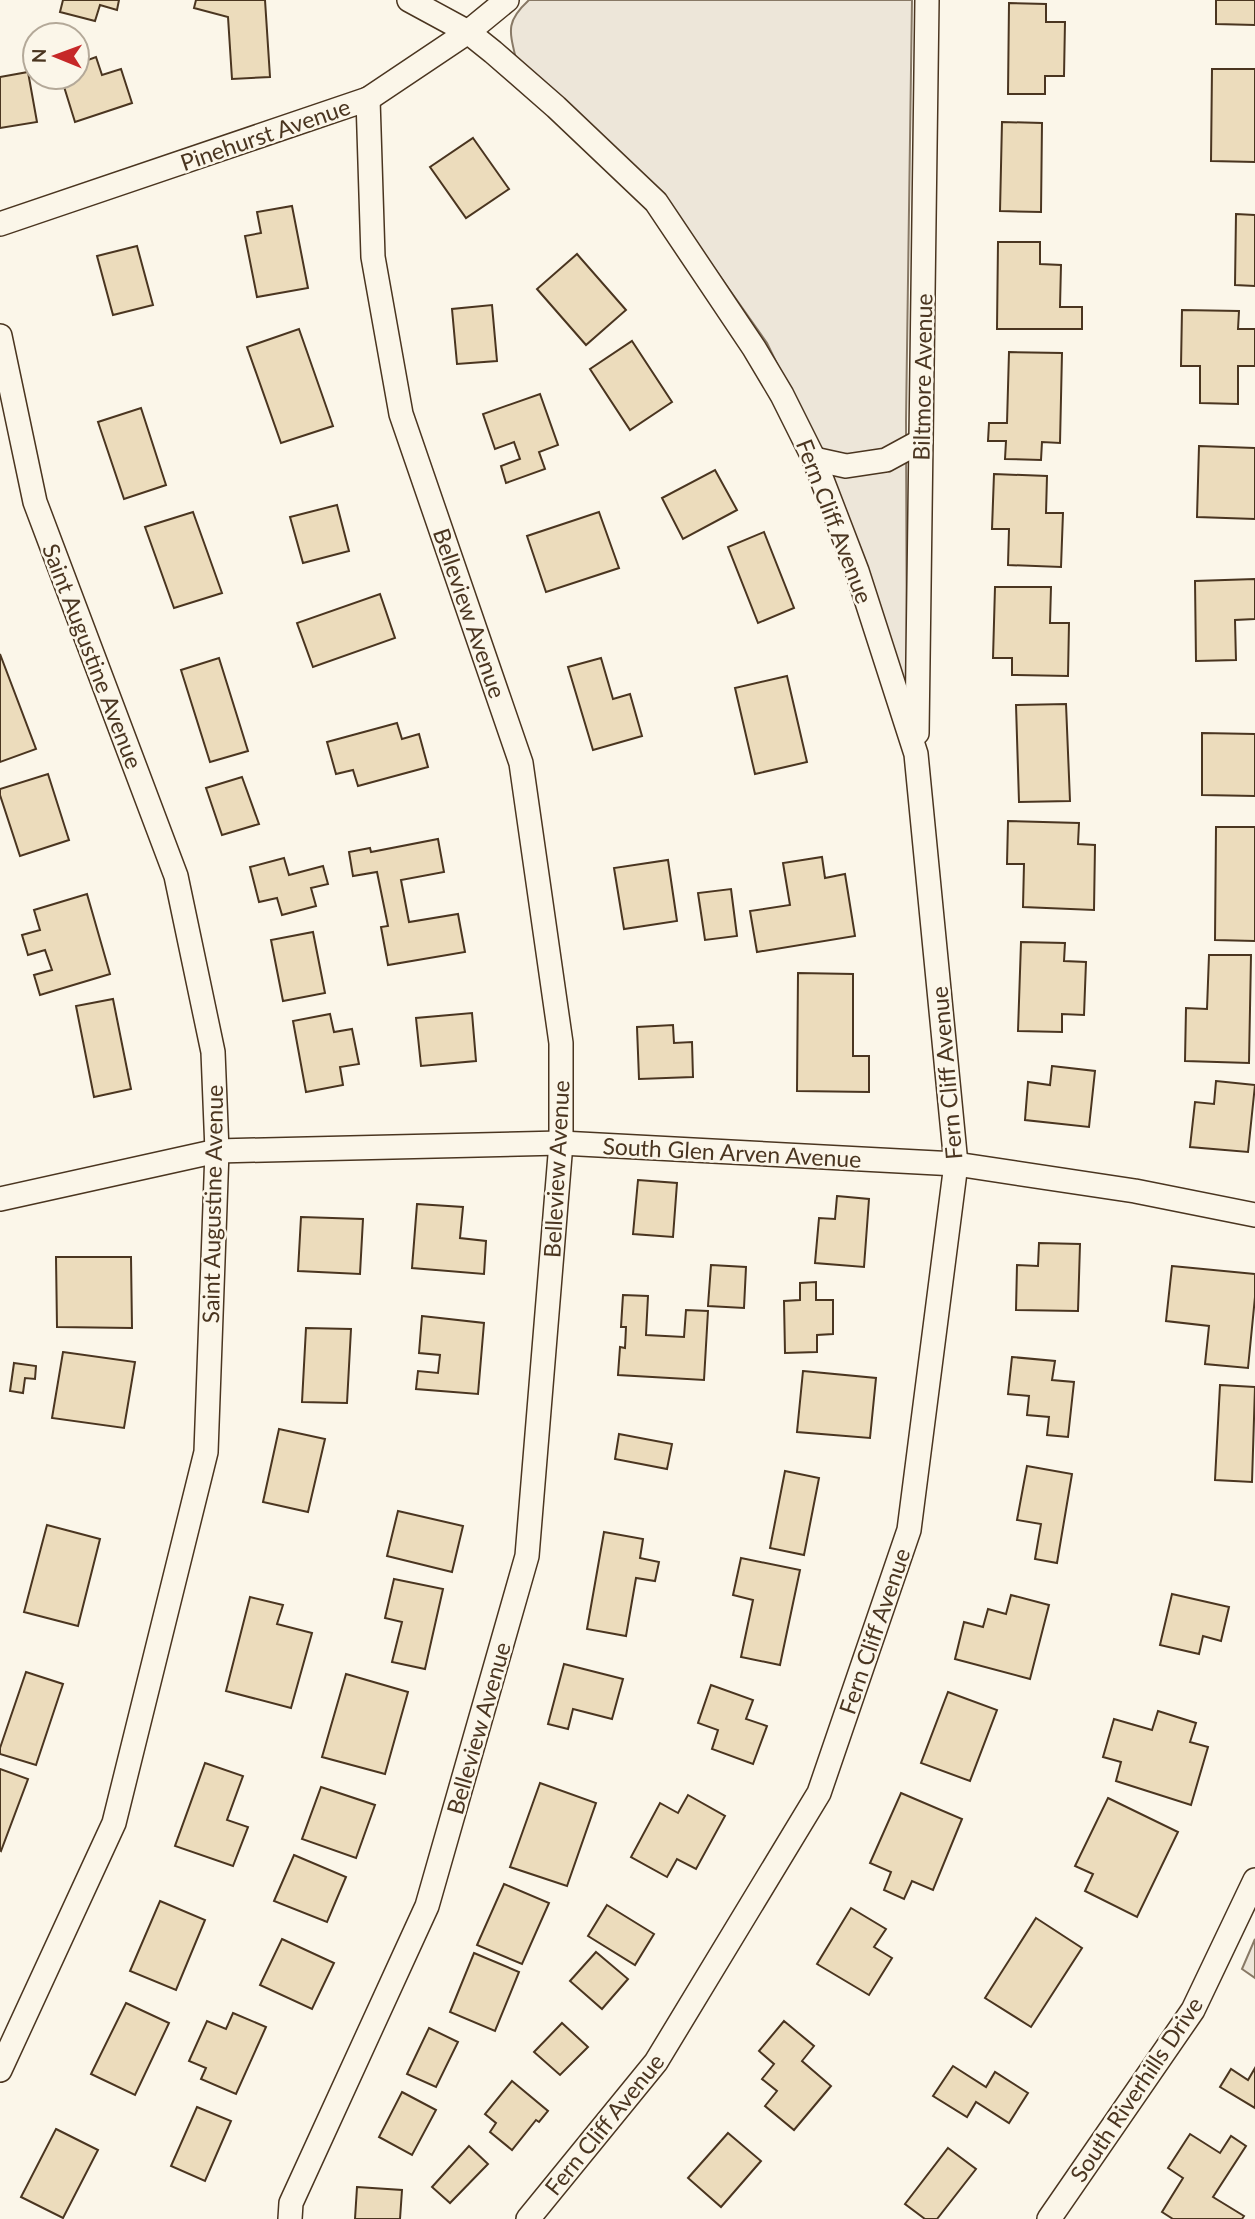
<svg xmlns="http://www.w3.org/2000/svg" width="1255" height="2219" font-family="Lato,sans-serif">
  <rect width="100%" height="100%" fill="#fbf6e9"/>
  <g fill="#ede6d9" stroke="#887966" stroke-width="2">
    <path d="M529 0H912L906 421 907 701 817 446 767 343 664 197 516 59C509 30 506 21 529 0Z"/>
    <path d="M1255 1939V1978L1242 1969Z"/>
  </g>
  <g fill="#ecdcbc" stroke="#4a3520" stroke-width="2">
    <path d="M63 0H119L117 10 100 5 95 21 60 12Z"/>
    <path d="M196 0H265L270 77 232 79 228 17 194 8Z"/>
    <path d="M1216 0H1255V25L1216 24Z"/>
    <path d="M1009 3 1046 4V22H1065L1064 76H1045V94H1008Z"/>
    <path d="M96 57 102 75 121 69 132 103 75 122 61 77H77V64Z"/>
    <path d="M1212 69H1255V162L1211 161Z"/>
    <path d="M28 72 37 122 0 128V77Z"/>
    <path d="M1002 122 1042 123 1041 212 1000 211Z"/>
    <path d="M473 138 509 189 466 218 430 167Z"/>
    <path d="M292 206 308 288 257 297 245 236 261 233 257 212Z"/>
    <path d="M1236 214 1255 215V286L1235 285Z"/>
    <path d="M998 242H1040V264L1061 265 1060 307H1082V329H997Z"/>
    <path d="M137 246 153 305 113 315 97 256Z"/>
    <path d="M577 254 626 310 586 345 537 289Z"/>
    <path d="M492 305 497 361 457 364 452 309Z"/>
    <path d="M1182 310 1239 311 1238 329H1255V366H1238V404L1200 403V366H1181Z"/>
    <path d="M299 329 333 426 281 443 247 347Z"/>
    <path d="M632 341 672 402 630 430 590 369Z"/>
    <path d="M1009 352 1062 353 1060 443 1042 442 1041 460 1005 459 1006 441H988L989 423H1007Z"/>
    <path d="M540 394 558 445 539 452 545 469 506 483 501 466 520 459 514 442 495 449 483 414Z"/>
    <path d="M141 408 166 485 124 499 98 422Z"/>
    <path d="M1199 446 1255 448V519L1197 517Z"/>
    <path d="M715 470 737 510 683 539 662 498Z"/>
    <path d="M994 474 1047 476 1046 513H1063L1061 567 1008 565 1009 529H992Z"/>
    <path d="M337 505 349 551 303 563 290 517Z"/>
    <path d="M193 512 222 593 174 608 145 527Z"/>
    <path d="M599 512 619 568 546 592 527 536Z"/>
    <path d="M764 532 794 608 758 623 728 547Z"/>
    <path d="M1255 579V619L1235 620 1236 660 1196 661 1195 581Z"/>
    <path d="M995 587H1051L1050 623H1069L1068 676 1012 675V658H993Z"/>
    <path d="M380 594 395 638 313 667 297 623Z"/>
    <path d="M0 654 36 749 0 762Z"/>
    <path d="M219 658 248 751 210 762 181 670Z"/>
    <path d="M601 658 613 699 630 694 642 736 593 750 568 667Z"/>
    <path d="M787 676 807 762 755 774 735 688Z"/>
    <path d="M1066 704 1070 801 1019 802 1016 705Z"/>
    <path d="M397 723 402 739 419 734 428 767 358 786 353 770 336 774 327 742Z"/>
    <path d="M1202 733 1255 734V796L1202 795Z"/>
    <path d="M48 774 69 840 20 856 0 795V789Z"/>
    <path d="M242 777 259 824 222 835 206 788Z"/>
    <path d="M1008 821 1079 823 1078 844 1095 845 1094 910 1023 907 1024 864H1007Z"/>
    <path d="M1216 827H1255V941L1215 940Z"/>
    <path d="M438 839 444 872 401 880 409 922 458 914 465 952 388 965 381 927 388 926 377 872 353 876 349 852 370 848 371 852Z"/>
    <path d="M822 857 825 878 845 874 855 936 757 952 750 911 790 905 783 863Z"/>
    <path d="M284 858 289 875 323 866 328 884 311 888 316 906 282 915 277 898 259 902 250 867Z"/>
    <path d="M668 860 677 921 624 929 614 868Z"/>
    <path d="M731 889 737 936 705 940 698 893Z"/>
    <path d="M87 894 110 974 40 995 34 975 52 970 45 950 28 955 22 935 40 930 34 910Z"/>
    <path d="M313 932 325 993 283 1001 271 940Z"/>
    <path d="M1021 942 1065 943 1064 961 1086 962 1084 1015 1062 1014V1032L1018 1031Z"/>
    <path d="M1209 955H1251L1249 1063 1185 1061 1186 1008 1207 1009Z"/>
    <path d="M798 973 853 974V1056H869V1092L797 1091Z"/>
    <path d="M113 999 131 1089 94 1097 76 1006Z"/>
    <path d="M472 1013 476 1061 421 1066 416 1018Z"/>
    <path d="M330 1014 334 1032 352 1029 359 1064 340 1067 343 1085 306 1092 293 1021Z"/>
    <path d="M673 1025 674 1043 692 1042 693 1077 639 1079 637 1027Z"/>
    <path d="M1052 1066 1095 1071 1089 1127 1025 1120 1028 1082 1050 1085Z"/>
    <path d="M1216 1081 1255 1085 1248 1152 1190 1147 1195 1102 1214 1104Z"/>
    <path d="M638 1180 677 1183 673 1237 633 1234Z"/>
    <path d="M837 1196 869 1199 864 1267 815 1263 819 1218 835 1219Z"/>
    <path d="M417 1204 463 1207 460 1238 486 1241 484 1274 412 1268Z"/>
    <path d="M301 1217 363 1219 360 1274 298 1271Z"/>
    <path d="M1039 1243 1080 1244 1078 1311 1016 1310 1017 1265 1038 1266Z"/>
    <path d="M56 1257H131L132 1328 57 1327Z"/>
    <path d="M711 1265 746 1267 744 1308 708 1306Z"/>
    <path d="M1172 1266 1255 1274V1297L1248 1368 1205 1364 1209 1326 1166 1321Z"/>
    <path d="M816 1282V1300H833V1334L817 1335V1352L785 1353 784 1301 800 1300V1283Z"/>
    <path d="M623 1295 648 1296 646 1335 684 1337 686 1310 708 1311 704 1380 618 1375 620 1347 625 1348 626 1327H621Z"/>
    <path d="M422 1316 484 1323 478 1394 416 1389 418 1371 438 1373 440 1355 419 1353Z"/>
    <path d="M306 1328 351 1329 347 1403 302 1402Z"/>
    <path d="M63 1352 135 1362 124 1428 52 1418Z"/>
    <path d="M1012 1357 1055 1361 1052 1380 1074 1382 1068 1437 1047 1435 1049 1417 1027 1415 1029 1396 1008 1394Z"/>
    <path d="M14 1363 36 1366 35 1379 25 1378 23 1393 10 1391Z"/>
    <path d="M803 1371 876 1378 870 1438 797 1432Z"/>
    <path d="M1220 1385 1255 1387 1252 1482 1215 1480Z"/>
    <path d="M279 1429 325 1439 308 1512 263 1502Z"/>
    <path d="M619 1434 672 1444 667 1469 615 1459Z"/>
    <path d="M1027 1466 1072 1474 1057 1563 1035 1559 1041 1524 1017 1520Z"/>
    <path d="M785 1471 819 1478 804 1555 770 1548Z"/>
    <path d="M398 1511 463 1526 452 1572 387 1556Z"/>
    <path d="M47 1525 100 1539 78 1626 24 1612Z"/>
    <path d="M604 1532 643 1539 640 1558 659 1562 655 1581 636 1578 626 1636 587 1629Z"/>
    <path d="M741 1558 800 1570 780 1665 741 1657 753 1600 733 1595Z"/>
    <path d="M394 1579 443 1589 425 1669 392 1662 402 1622 385 1618Z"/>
    <path d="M1172 1594 1229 1607 1221 1641 1203 1636 1199 1654 1160 1645Z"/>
    <path d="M1011 1595 1049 1605 1030 1679 955 1659 964 1622 983 1627 988 1609 1006 1614Z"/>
    <path d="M250 1597 283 1605 277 1624 312 1633 291 1708 226 1691Z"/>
    <path d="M564 1664 623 1679 612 1719 573 1709 568 1729 548 1724Z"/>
    <path d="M26 1672 63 1684 36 1765 0 1754V1748Z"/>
    <path d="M346 1674 408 1692 385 1774 322 1757Z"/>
    <path d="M711 1685 753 1700 746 1719 767 1726 753 1764 712 1749 718 1730 698 1723Z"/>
    <path d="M948 1692 997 1710 970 1781 921 1763Z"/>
    <path d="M1158 1711 1196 1723 1190 1742 1208 1747 1191 1805 1116 1781 1121 1762 1103 1757 1114 1719 1152 1730Z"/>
    <path d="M205 1763 243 1776 227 1820 248 1827 233 1866 175 1846Z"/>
    <path d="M0 1769 28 1779 1 1851 0 1850Z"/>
    <path d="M540 1783 596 1803 567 1886 510 1867Z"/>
    <path d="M321 1787 375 1805 356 1858 302 1839Z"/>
    <path d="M901 1793 962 1819 933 1890 912 1881 904 1899 884 1890 891 1872 870 1863Z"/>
    <path d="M688 1795 725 1816 696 1869 677 1859 667 1877 631 1857 660 1803 678 1813Z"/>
    <path d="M1108 1798 1178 1832 1137 1917 1085 1891 1093 1874 1075 1866Z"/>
    <path d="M294 1855 346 1877 327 1922 274 1901Z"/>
    <path d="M504 1884 549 1903 522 1964 477 1945Z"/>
    <path d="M160 1901 205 1920 176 1990 130 1971Z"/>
    <path d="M607 1905 654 1934 635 1965 588 1936Z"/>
    <path d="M851 1908 886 1929 874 1947 892 1958 869 1995 817 1964Z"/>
    <path d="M1036 1918 1082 1948 1031 2027 985 1998Z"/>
    <path d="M282 1939 334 1963 312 2009 260 1985Z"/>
    <path d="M596 1952 628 1979 602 2009 570 1981Z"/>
    <path d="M474 1953 519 1972 495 2031 450 2012Z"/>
    <path d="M126 2003 169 2023 135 2095 91 2074Z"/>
    <path d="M233 2013 266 2027 236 2094 201 2079 206 2068 189 2061 207 2021 226 2029Z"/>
    <path d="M784 2021 814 2046 802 2061 831 2086 794 2130 765 2106 777 2091 762 2079 774 2064 759 2051Z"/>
    <path d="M562 2023 588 2047 560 2075 534 2052Z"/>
    <path d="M429 2028 458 2042 436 2087 407 2074Z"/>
    <path d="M953 2066 986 2087 995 2072 1028 2093 1009 2123 976 2102 967 2117 933 2096Z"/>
    <path d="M1255 2068V2108L1220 2087 1231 2069 1248 2080Z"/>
    <path d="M512 2081 548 2111 539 2122 536 2120 512 2150 490 2132 496 2123 485 2114Z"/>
    <path d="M402 2092 436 2110 412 2155 379 2137Z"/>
    <path d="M197 2107 231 2121 205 2181 171 2166Z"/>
    <path d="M56 2129 98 2150 63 2218 21 2197Z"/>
    <path d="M728 2133 761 2161 721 2207 688 2178Z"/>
    <path d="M1190 2134 1220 2153 1231 2136 1246 2146 1213 2197 1244 2216 1242 2219H1173L1162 2212 1183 2178 1168 2168Z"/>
    <path d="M469 2146 488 2164 450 2203 432 2187Z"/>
    <path d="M948 2148 976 2169 937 2219H925L905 2204Z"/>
    <path d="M357 2187 402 2190 400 2219H355Z"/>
  </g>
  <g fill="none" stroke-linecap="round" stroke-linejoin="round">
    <g stroke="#4a3520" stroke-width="26">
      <g id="street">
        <path d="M409 0 468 32 493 52 556 107 656 202 754 348 782 395 814 459 857 571 916 754 956 1164 909 1530 819 1793 656 2062 528 2219"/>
        <path d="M0 224 368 99 468 32 507 0"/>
        <path d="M0 336 35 502 176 876 213 1052 217 1151 206 1452 114 1823 0 2070"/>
        <path d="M814 459 846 466 886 460 921 441"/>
        <path d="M917 733 927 0"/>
        <path d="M0 1199 217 1151 561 1143 956 1164 1135 1191 1255 1215"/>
        <path d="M290 2219 291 2203 427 1906 527 1556 561 1143V1043L521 763 401 414 373 257 368 99"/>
        <path d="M1049 2219 1193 2010 1255 1880"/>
      </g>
    </g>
    <use href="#street" stroke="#fbf6e9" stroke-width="23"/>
  </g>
  <g text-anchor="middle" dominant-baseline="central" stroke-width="5" stroke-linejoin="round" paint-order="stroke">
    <g font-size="23" fill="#4a3520" stroke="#fbf6e9">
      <text transform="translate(265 134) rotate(-19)">Pinehurst Avenue</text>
      <text transform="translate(922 377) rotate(-89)">Biltmore Avenue</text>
      <text transform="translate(835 521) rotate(69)">Fern Cliff Avenue</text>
      <text transform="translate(470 613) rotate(71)">Belleview Avenue</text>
      <text transform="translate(93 656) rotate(69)">Saint Augustine Avenue</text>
      <text transform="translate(946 1073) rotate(-95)">Fern Cliff Avenue</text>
      <text transform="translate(732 1152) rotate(3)">South Glen Arven Avenue</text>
      <text transform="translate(556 1169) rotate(-87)">Belleview Avenue</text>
      <text transform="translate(212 1204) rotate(-89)">Saint Augustine Avenue</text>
      <text transform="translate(874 1631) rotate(-71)">Fern Cliff Avenue</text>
      <text transform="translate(478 1728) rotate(-74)">Belleview Avenue</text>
      <text transform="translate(1136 2089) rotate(-56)">South Riverhills Drive</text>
      <text transform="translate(604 2124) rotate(-51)">Fern Cliff Avenue</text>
    </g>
  </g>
  <g transform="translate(56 56) rotate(271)"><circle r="33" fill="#fbf6e9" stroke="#b4a999" stroke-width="2"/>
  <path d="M0-5L12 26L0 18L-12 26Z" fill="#c62828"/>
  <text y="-10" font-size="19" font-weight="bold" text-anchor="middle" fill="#4a3520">N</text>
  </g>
</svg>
